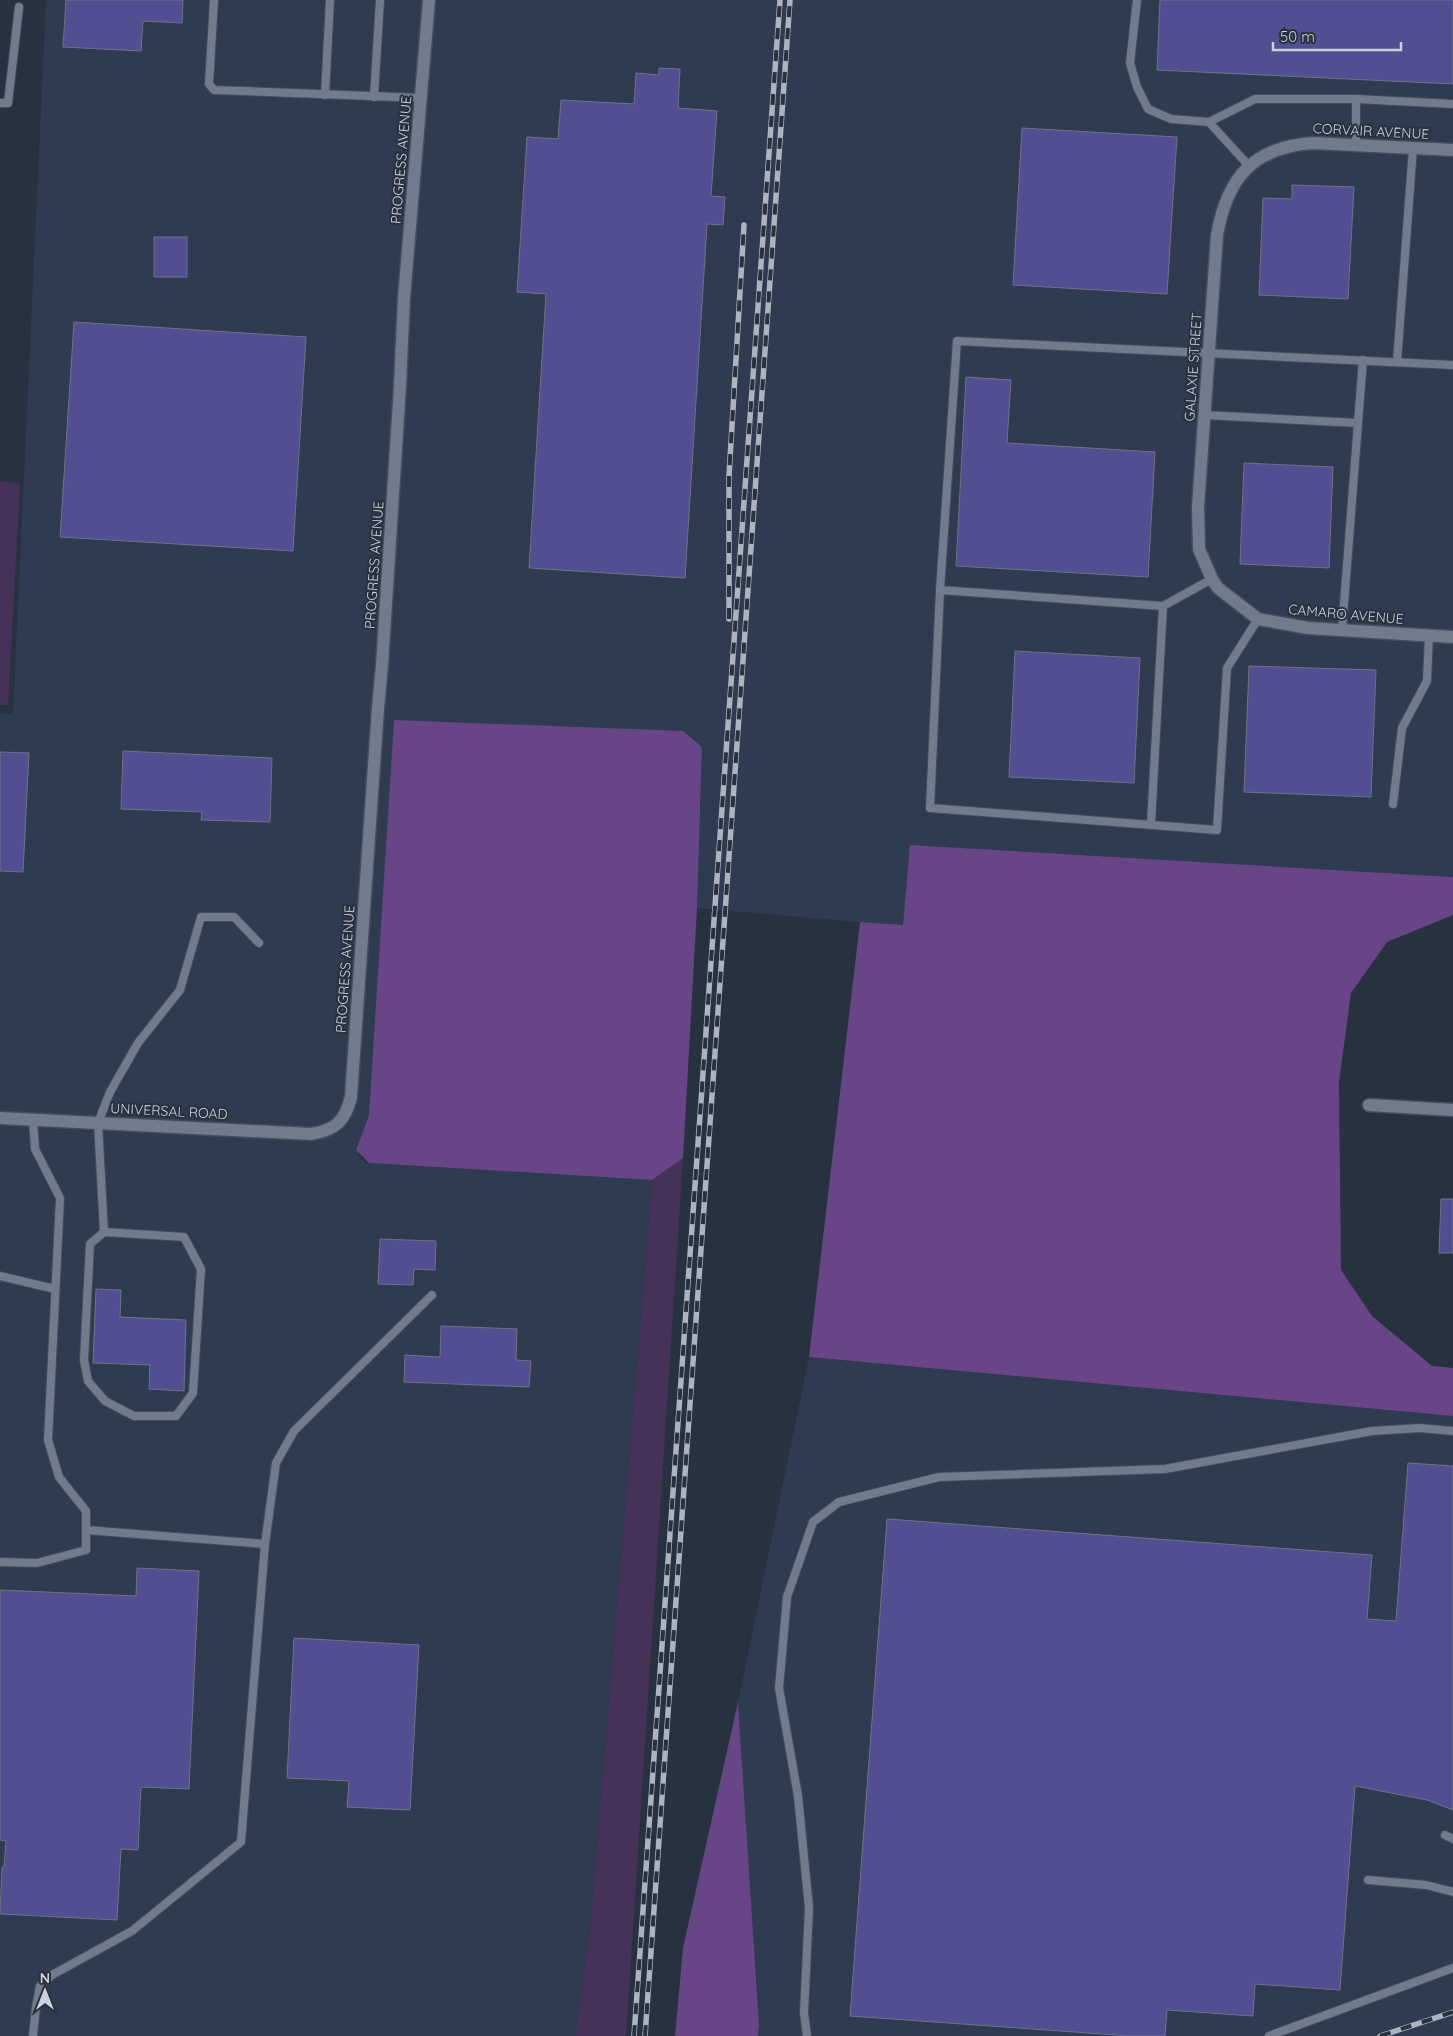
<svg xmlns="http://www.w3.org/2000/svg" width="1453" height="2036" font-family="Quicksand,sans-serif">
  <rect width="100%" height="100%" fill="#283140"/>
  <g fill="#2e3b50">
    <path d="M46 0H1453V877L911 845 903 926 697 908 702 748 369 1115 356 1150 365 1163 652 1180 590 1925 575 2036H0V714H13Z"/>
    <path d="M809 1357 1453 1416V2036H758L759 2024 738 1702Z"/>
  </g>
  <g fill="#463259">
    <path d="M0 481 20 484 8 705H0Z"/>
    <path d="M683 1158 626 2036H575L590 1925 652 1180Z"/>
  </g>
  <g fill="#674586">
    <path d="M394 720 683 731 702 747 697 908 683 1158 652 1180 369 1163 356 1150 369 1115Z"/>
    <path d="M910 845 1453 877V915L1387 942 1351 993 1339 1082 1341 1270 1372 1316 1432 1366 1453 1368V1416L809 1357 860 922 903 925Z"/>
    <path d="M738 1702 759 2024 758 2036H675L683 1948Z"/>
  </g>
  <g fill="#514e91" stroke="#717286">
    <path d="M66 0H183L182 23 143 21 141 51 63 47Z"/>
    <path d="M1160 0H1453V84L1157 70Z"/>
    <path d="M659 68 680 69 678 108 717 111 711 196 725 197 723 225 707 224 685 578 529 568 546 294 517 292 527 137 558 139 561 100 634 104 636 73 659 75Z"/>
    <path d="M1022 128 1177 137 1167 294 1013 285Z"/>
    <path d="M1292 185 1354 187 1348 299 1259 295 1263 198 1292 199Z"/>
    <rect x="154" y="237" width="33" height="40"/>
    <path d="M74 322 306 337 293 551 60 537Z"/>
    <path d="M966 377 1011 380 1007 443 1155 452 1148 577 956 566Z"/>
    <path d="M1244 463 1333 467 1329 568 1240 564Z"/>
    <path d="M1015 651 1140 658 1134 783 1009 777Z"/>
    <path d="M1249 666 1376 670 1371 797 1244 792Z"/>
    <path d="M123 751 272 758 270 822 201 820 202 812 121 809Z"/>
    <path d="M0 752 29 753 23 872 0 871Z"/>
    <path d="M1441 1199H1453V1253H1439Z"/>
    <path d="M380 1239 436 1241 435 1270 414 1269 413 1285 378 1284Z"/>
    <path d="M96 1289 121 1290 120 1317 186 1320 184 1391 149 1389 150 1365 93 1363Z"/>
    <path d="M441 1326 517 1329 516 1360 531 1361 529 1387 404 1382 405 1355 440 1357Z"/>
    <path d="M1408 1463 1453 1466V1810L1427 1800 1355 1786 1340 1990 1255 1984 1253 2016 1167 2010 1165 2036H1130L850 2016 887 1519 1372 1555 1367 1619 1396 1621Z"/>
    <path d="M137 1568 199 1571 189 1789 141 1787 138 1850 121 1849 117 1920 0 1914 2 1867H4L6 1841 0 1840V1590L136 1596Z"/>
    <path d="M294 1638 419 1645 410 1810 347 1807 349 1781 287 1778Z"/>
  </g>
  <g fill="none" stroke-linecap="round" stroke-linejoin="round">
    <g stroke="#454d5a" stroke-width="10">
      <g id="service">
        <path d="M214 0 209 84 214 90 422 98"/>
        <path d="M1137 0 1130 63 1137 87 1148 109 1171 119 1209 122 1249 166"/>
        <path d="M325 95 330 0"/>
        <path d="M374 97 380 0"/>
        <path d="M0 103H8L19 7"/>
        <path d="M1209 122 1255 99H1356"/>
        <path d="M1356 145V99L1453 104"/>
        <path d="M1397 362 1413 148"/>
        <path d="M1204 415 1358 423 1342 630"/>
        <path d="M1358 423 1363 360"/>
        <path d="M1212 579 1163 606 940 590 930 808 1217 830 1227 668 1258 619"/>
        <path d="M940 590 957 341 1453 365"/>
        <path d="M1393 804 1402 728 1427 681 1429 635"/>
        <path d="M1151 824 1163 606"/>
        <path d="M104 1232 90 1244 84 1360 88 1381 105 1401 134 1416H176L193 1393 201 1269 184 1237 104 1232 98 1123 110 1092 138 1043 180 990 201 917H234L259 943"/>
        <path d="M0 1276 55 1289"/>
        <path d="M265 1544 276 1463 294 1431 432 1295"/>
        <path d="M0 1562 37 1563 86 1550V1511L59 1477 48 1440 60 1198 35 1149 33 1119"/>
        <path d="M1445 1835 1453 1839"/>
        <path d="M1368 1880 1426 1885 1453 1892"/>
        <path d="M33 2036 36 2007 40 1986 52 1975 132 1931 241 1842 265 1544 86 1530"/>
        <path d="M807 2036 804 2013 809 1908 798 1796 779 1688 787 1597 813 1522 839 1502 939 1477 1165 1469 1372 1431 1420 1428 1453 1431"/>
        <path d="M1269 2036 1453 1968"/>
      </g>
    </g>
    <g stroke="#454d5a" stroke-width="15">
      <g id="minor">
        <path d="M1453 150 1313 143C1253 147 1227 178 1217 235L1198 507 1199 549 1212 579 1218 588 1258 619 1308 628 1453 637"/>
        <path d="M1369 1105 1453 1110"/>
        <path d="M0 1118 311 1134C336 1130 345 1121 351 1097L378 708 382 665 400 386 404 298 429 0"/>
      </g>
    </g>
    <use href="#service" stroke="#707b8d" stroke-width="8"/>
    <use href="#minor" stroke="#707b8d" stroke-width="12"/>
    <g stroke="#adb4bf" stroke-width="5.5">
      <g id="rail">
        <path d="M729 619V476L744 225"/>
        <path d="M634 2036 780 0"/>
        <path d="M645 2036 790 0"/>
        <path d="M1380 2036 1453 2012"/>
      </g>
    </g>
    <use href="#rail" stroke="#283140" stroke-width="4" stroke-dasharray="11" stroke-linecap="butt"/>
  </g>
  <g text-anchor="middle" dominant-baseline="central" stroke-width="4" stroke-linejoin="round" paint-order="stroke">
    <g font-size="14" fill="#ccd2dc" stroke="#283140">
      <text transform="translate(1371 131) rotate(3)">CORVAIR AVENUE</text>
      <text transform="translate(401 160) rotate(-85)">PROGRESS AVENUE</text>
      <text transform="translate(1193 367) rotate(-86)">GALAXIE STREET</text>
      <text transform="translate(374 565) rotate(-86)">PROGRESS AVENUE</text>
      <text transform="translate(1346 614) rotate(5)">CAMARO AVENUE</text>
      <text transform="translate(345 969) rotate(-86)">PROGRESS AVENUE</text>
      <text transform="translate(169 1111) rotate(3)">UNIVERSAL ROAD</text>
    </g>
  </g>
  <g transform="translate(45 1991)" stroke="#283140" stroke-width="4" paint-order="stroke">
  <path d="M0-4L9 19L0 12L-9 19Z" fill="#ccd2dc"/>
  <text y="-8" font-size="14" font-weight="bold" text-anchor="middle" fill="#ccd2dc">N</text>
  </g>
  <path d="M1273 42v8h128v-8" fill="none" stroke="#ccd2dc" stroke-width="2.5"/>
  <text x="1280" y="42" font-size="15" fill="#ccd2dc" stroke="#283140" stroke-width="4" paint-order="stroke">50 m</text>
</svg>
